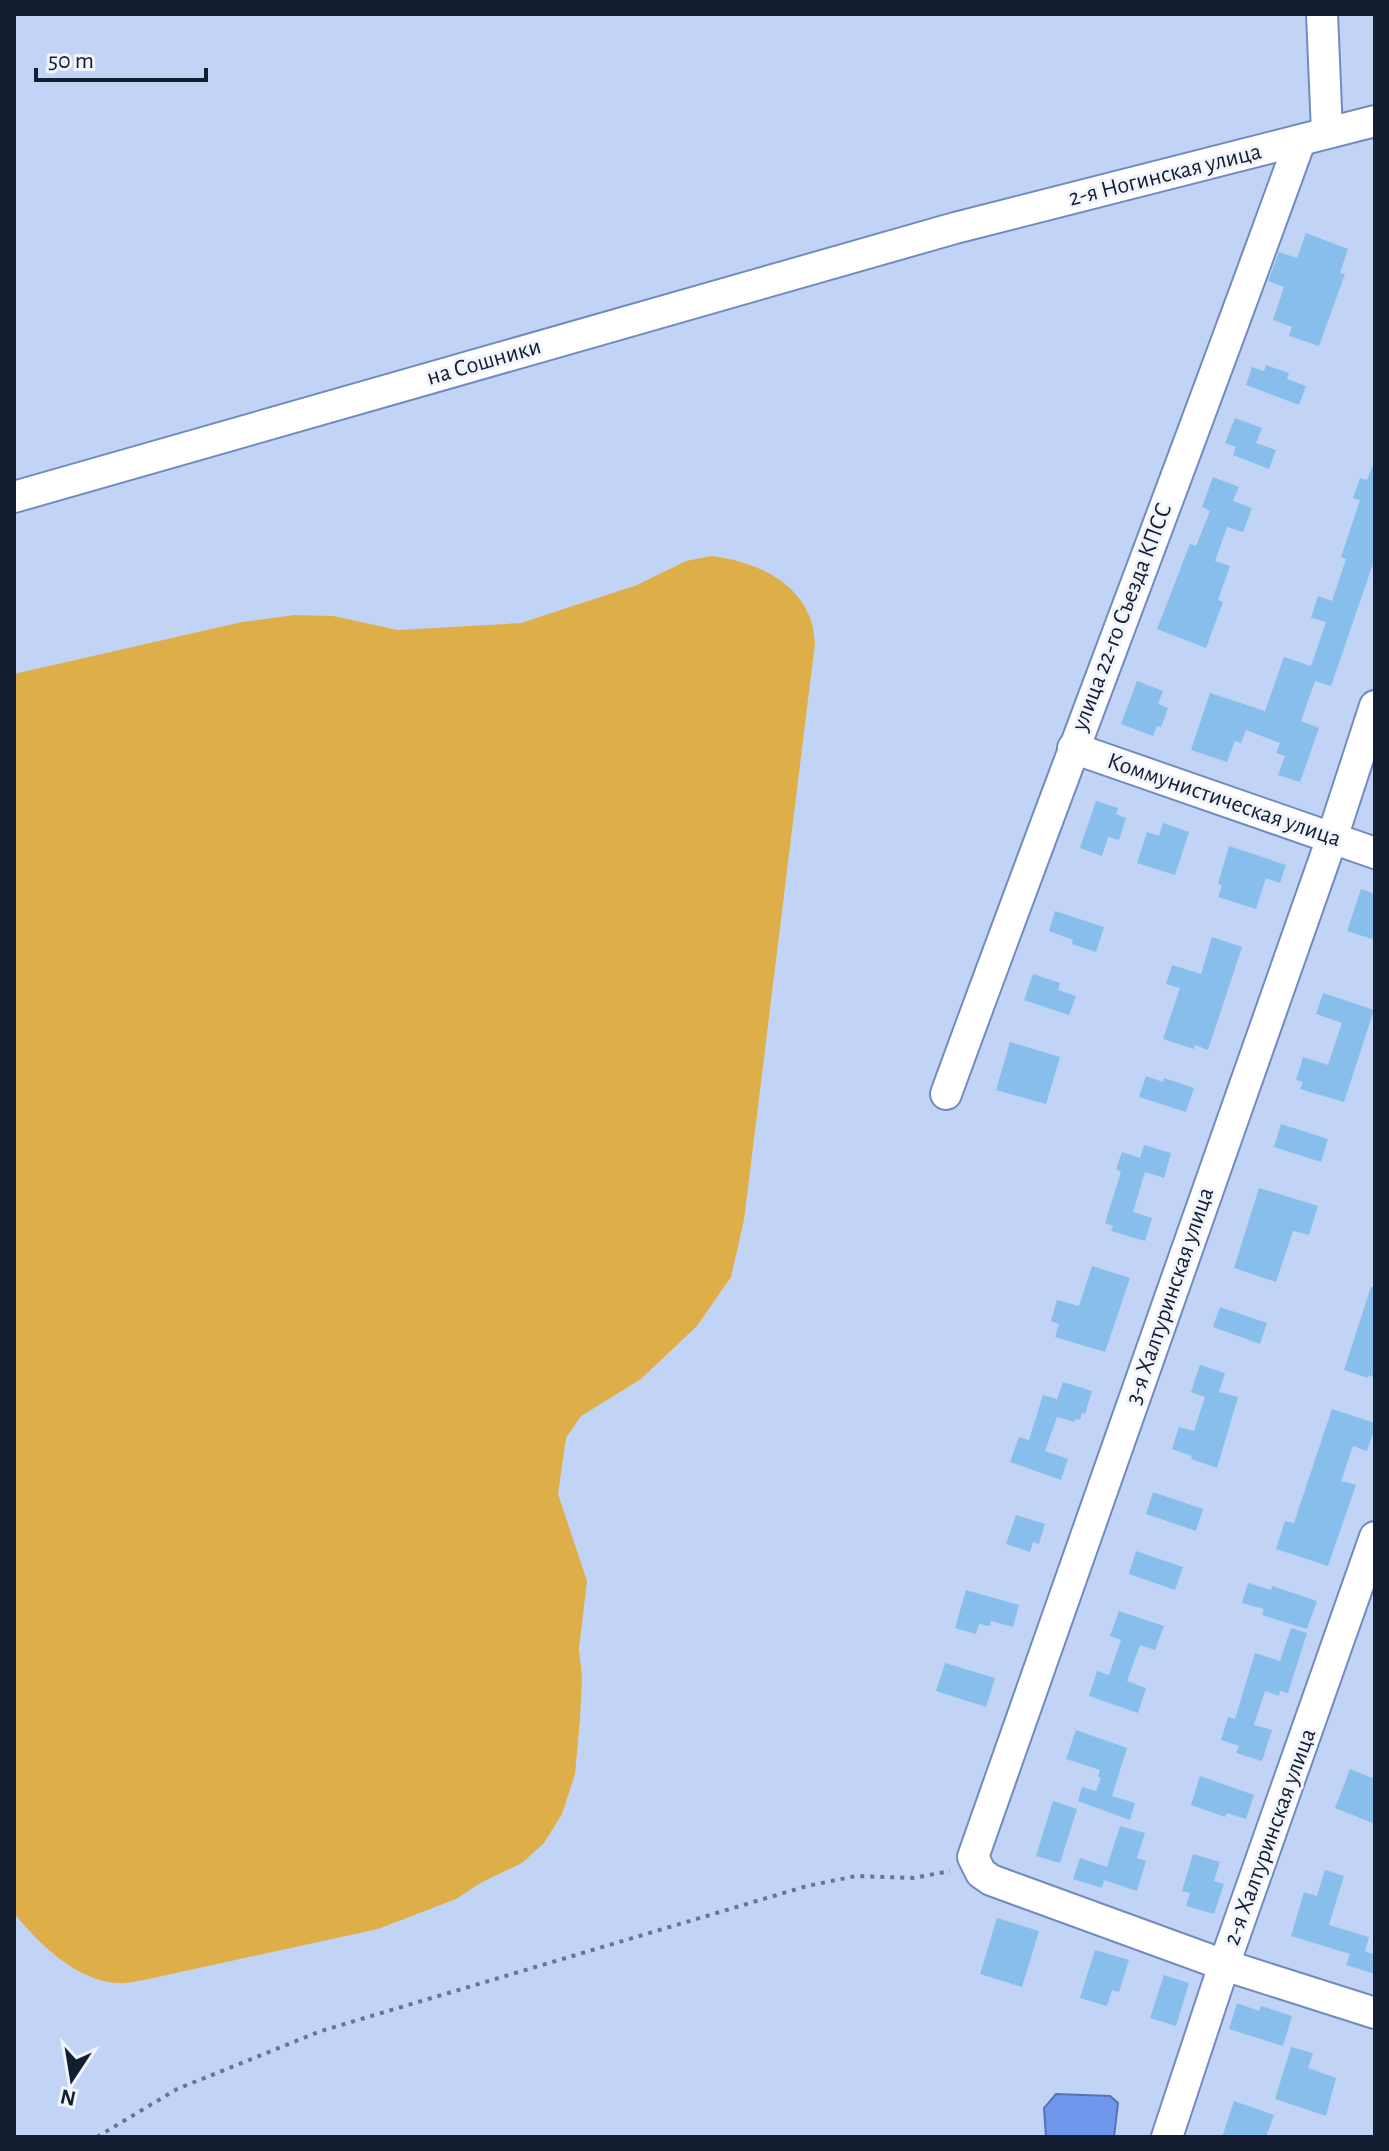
<svg xmlns="http://www.w3.org/2000/svg" width="1389" height="2151" font-family="'Alegreya Sans',sans-serif">
  <rect width="100%" height="100%" fill="#c2d4f6"/>
  <path fill="#deaf48" d="M712 556C751 561 795 578 810 618 813 625 814 635 815 643L744 1220 731 1277 697 1326 641 1379 581 1416 566 1438 558 1494 587 1581 579 1649 582 1678 580 1719 575 1774 562 1814 544 1843 522 1863 482 1882 456 1899 378 1929 144 1980C136 1981 127 1984 119 1983 77 1982 38 1943 14 1913V674L242 622 295 615 333 616 398 630 521 623 637 585 686 561Z"/>
  <path fill="#6f97ec" stroke="#5473b4" stroke-width="2" d="M1056 2094 1110 2096 1118 2103 1114 2137H1046L1044 2108Z"/>
  <g fill="#87beeb">
    <path d="M1306 233 1348 249 1340 273 1345 274 1319 346 1289 336 1292 327 1273 320 1284 287 1268 281 1279 252 1297 258Z"/>
    <path d="M1266 365 1289 373 1287 379 1306 386 1299 405 1246 385 1252 367 1264 371Z"/>
    <path d="M1235 418 1262 428 1256 443 1276 450 1269 469 1233 455 1236 447 1225 443Z"/>
    <path d="M1372 467H1375V558L1331 686 1315 681 1301 721 1319 728 1300 782 1278 775 1285 756 1276 753 1280 743 1246 730 1241 743 1235 741 1227 762 1191 750 1210 693 1265 711 1284 657 1311 666 1326 622 1311 618 1318 596 1332 601 1346 559 1341 557 1360 500 1353 498 1360 478 1367 480Z"/>
    <path d="M1213 477 1239 487 1233 501 1252 508 1243 532 1227 527 1215 561 1230 566 1218 600 1223 602 1206 648 1157 629 1190 544 1196 546 1210 511 1202 507Z"/>
    <path d="M1137 681 1163 691 1158 704 1168 708 1161 727 1157 726 1153 736 1121 724Z"/>
    <path d="M1096 801 1118 808 1116 814 1126 818 1119 840 1108 837 1102 856 1080 848Z"/>
    <path d="M1163 823 1189 832 1175 875 1137 863 1147 832 1159 836Z"/>
    <path d="M1229 846 1286 865 1280 883 1266 878 1256 909 1218 897 1222 885 1218 884Z"/>
    <path d="M1361 889 1375 894V940L1347 931Z"/>
    <path d="M1055 911 1104 927 1096 952 1072 944 1073 940 1049 931Z"/>
    <path d="M1212 937 1242 947 1208 1050 1195 1045 1194 1049 1163 1039 1180 988 1166 984 1172 965 1201 974Z"/>
    <path d="M1033 974 1060 983 1058 990 1076 996 1069 1015 1024 1000Z"/>
    <path d="M1323 993 1374 1010 1344 1102 1300 1089 1303 1082 1296 1080 1303 1057 1328 1065 1342 1023 1316 1014Z"/>
    <path d="M1010 1042 1060 1057 1046 1104 996 1090Z"/>
    <path d="M1146 1076 1163 1082 1164 1078 1194 1088 1186 1112 1139 1097Z"/>
    <path d="M1281 1124 1328 1139 1321 1162 1274 1147Z"/>
    <path d="M1144 1145 1171 1153 1164 1178 1145 1172 1133 1212 1152 1218 1145 1241 1111 1231 1113 1226 1105 1223 1121 1172 1116 1169 1122 1152 1140 1158Z"/>
    <path d="M1259 1188 1318 1206 1309 1235 1293 1231 1276 1282 1234 1268Z"/>
    <path d="M1092 1266 1130 1278 1105 1352 1055 1337 1059 1324 1051 1321 1057 1300 1079 1306Z"/>
    <path d="M1371 1287H1375V1378L1369 1375 1368 1378 1344 1370Z"/>
    <path d="M1220 1307 1267 1323 1260 1344 1213 1327Z"/>
    <path d="M1200 1365 1225 1373 1219 1392 1238 1397 1217 1468 1191 1459 1192 1456 1172 1449 1179 1427 1194 1431 1205 1397 1191 1392Z"/>
    <path d="M1063 1382 1092 1391 1085 1414 1082 1413 1080 1420 1075 1419V1422L1057 1417 1045 1451 1068 1459 1061 1480 1010 1462 1019 1437 1029 1440 1043 1395 1057 1399Z"/>
    <path d="M1332 1409 1375 1423V1428L1367 1451 1353 1446 1341 1481 1356 1485 1328 1566 1276 1549 1285 1521 1294 1523Z"/>
    <path d="M1153 1492 1203 1509 1196 1531 1146 1514Z"/>
    <path d="M1016 1515 1045 1524 1039 1544 1033 1542 1030 1552 1006 1544Z"/>
    <path d="M1136 1551 1183 1567 1175 1590 1129 1574Z"/>
    <path d="M1248 1583 1271 1590 1272 1586 1317 1601 1307 1629 1262 1615 1264 1609 1242 1603Z"/>
    <path d="M966 1590 1019 1605 1013 1627 991 1621 990 1626 979 1624 976 1634 955 1628Z"/>
    <path d="M1119 1611 1164 1626 1155 1650 1140 1645 1127 1681 1146 1688 1138 1713 1089 1696 1097 1671 1109 1675 1121 1640 1110 1636Z"/>
    <path d="M1291 1628 1307 1633 1288 1693 1280 1691 1279 1696 1265 1691 1254 1725 1272 1730 1262 1761 1236 1753 1239 1746 1221 1740 1228 1717 1235 1719 1255 1653 1280 1661Z"/>
    <path d="M945 1663 995 1678 986 1707 936 1691Z"/>
    <path d="M1076 1730 1127 1748 1112 1796 1135 1803 1130 1820 1078 1801 1082 1787 1096 1791 1101 1778 1098 1777 1100 1770 1066 1759Z"/>
    <path d="M1350 1769 1375 1779V1824L1335 1808Z"/>
    <path d="M1200 1776 1254 1795 1246 1819 1227 1813 1225 1817 1191 1805Z"/>
    <path d="M1053 1801 1077 1809 1060 1863 1036 1856Z"/>
    <path d="M1120 1826 1145 1833 1137 1858 1146 1861 1137 1891 1104 1880 1102 1888 1073 1879 1080 1858 1107 1867Z"/>
    <path d="M1193 1854 1220 1862 1214 1881 1224 1884 1214 1914 1186 1906 1190 1893 1182 1891Z"/>
    <path d="M1325 1870 1344 1876 1329 1925 1369 1937 1365 1951 1375 1955V1974L1346 1965 1350 1954 1291 1936 1304 1892 1317 1896Z"/>
    <path d="M997 1918 1039 1931 1022 1987 980 1974Z"/>
    <path d="M1095 1950 1129 1960 1119 1992 1112 1990 1107 2006 1080 1998Z"/>
    <path d="M1164 1975 1189 1983 1176 2026 1150 2018Z"/>
    <path d="M1237 2003 1259 2011 1261 2006 1292 2016 1283 2046 1229 2029Z"/>
    <path d="M1291 2047 1313 2053 1308 2068 1336 2078 1326 2116 1275 2099Z"/>
    <path d="M1234 2101 1274 2115 1266 2137H1222Z"/>
  </g>
  <g fill="none" stroke-linecap="round" stroke-linejoin="round">
    <g stroke="#718bc1" stroke-width="34">
      <g id="minor">
        <path d="M1322 14 1327 132"/>
        <path d="M14 497 955 228 1375 121"/>
        <path d="M1375 706 1332 838 973 1857 981 1873 991 1880 1224 1965 1375 2013"/>
        <path d="M1073 748 1375 853"/>
        <path d="M946 1094C1062 776 1185 460 1300 141"/>
        <path d="M1167 2137 1224 1965 1375 1537"/>
      </g>
    </g>
    <path stroke="#677590" stroke-width="4" stroke-dasharray="4 6" stroke-linecap="butt" d="M97 2137 177 2089 321 2031 807 1886 856 1876 914 1878 950 1871"/>
    <use href="#minor" stroke="#fff" stroke-width="30"/>
  </g>
  <g text-anchor="middle" dominant-baseline="central" stroke-width="6" stroke-linejoin="round" paint-order="stroke">
    <g font-size="24" fill="#141e33" stroke="#f1f4fa">
      <text transform="translate(1165 175) rotate(-14)">2-я Ногинская улица</text>
      <text transform="translate(484 362) rotate(-16)">на Сошники</text>
      <text transform="translate(1122 617) rotate(-69)">улица 22-го Съезда КПСС</text>
      <text transform="translate(1224 800) rotate(19)">Коммунистическая улица</text>
      <text transform="translate(1170 1296) rotate(-71)">3-я Халтуринская улица</text>
      <text transform="translate(1270 1837) rotate(-70)">2-я Халтуринская улица</text>
    </g>
  </g>
  <rect width="1389" height="2151" fill="none" stroke="#141e33" stroke-width="32"/>
  <g transform="translate(72 2079) rotate(192)" stroke="#f1f4fa" stroke-width="6" paint-order="stroke">
  <path d="M0-6L14 30L0 20L-14 30Z" fill="#141e33"/>
  <text y="-12" font-size="22" font-weight="bold" text-anchor="middle" fill="#141e33">N</text>
  </g>
  <path d="M36 68v12h170v-12" fill="none" stroke="#141e33" stroke-width="4"/>
  <text x="48" y="68" font-size="24" fill="#141e33" stroke="#f1f4fa" stroke-width="6" paint-order="stroke">50 m</text>
</svg>
